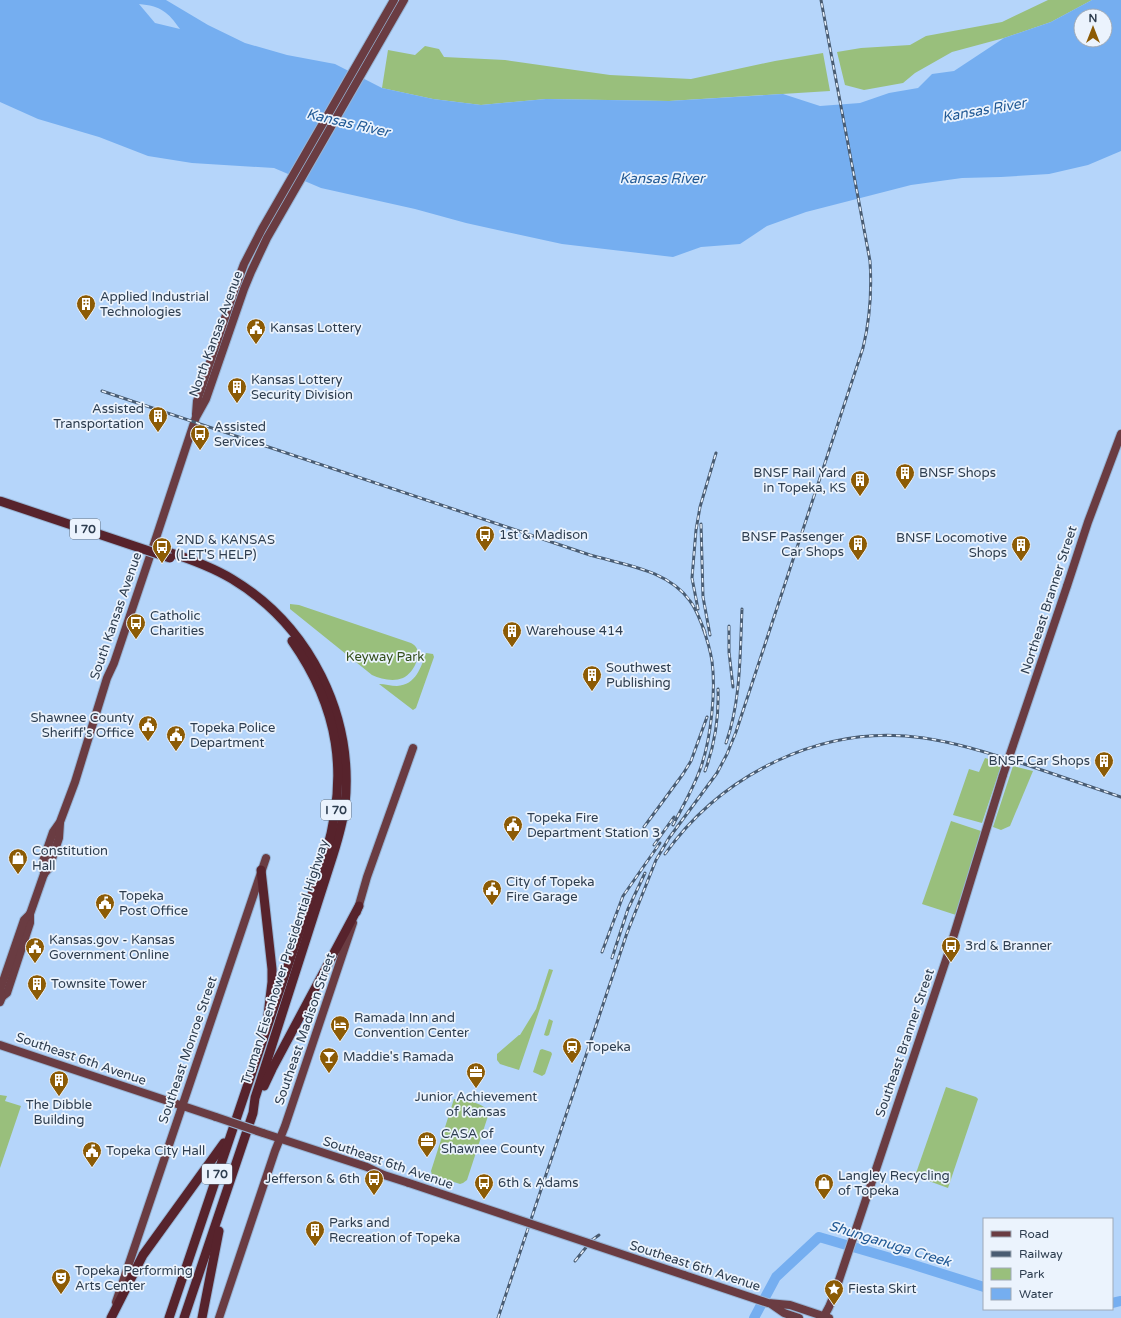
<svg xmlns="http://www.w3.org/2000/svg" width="1121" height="1318" font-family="'Varela Round',sans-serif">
  <rect width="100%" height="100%" fill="#b5d5fa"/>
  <g fill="#99bf7c">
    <path d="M1048 0H1092L1051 22 1004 38 952 52 915 73 903 83 864 90 845 85 837 52 861 48 910 45 926 36 1002 22Z"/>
    <path d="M425 46 439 49 444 57 505 60 610 75 691 79 775 61 823 53 830 91 669 101 546 99 481 105 433 99 382 88 388 50 415 55Z"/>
    <path d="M290 604 299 605 411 643C413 644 416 646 417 649 421 659 411 675 403 678 393 682 381 679 372 675L290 609Z"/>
    <path d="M426 653 433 654 434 657 416 708 413 710 379 684C385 684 391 686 397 686 416 685 421 667 426 653Z"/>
    <path d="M985 758 1002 763 982 823 953 815 969 769 979 772Z"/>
    <path d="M1013 766 1033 771 1010 826 1001 830 993 827Z"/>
    <path d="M951 821 981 831 956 915 922 904Z"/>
    <path d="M549 969 553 970 519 1070 500 1064 497 1060V1054L519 1035H520L536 1009Z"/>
    <path d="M549 1019 553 1021 549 1035 547 1036 544 1035Z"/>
    <path d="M542 1049 551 1052 552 1054 545 1074 542 1076 533 1072 540 1050Z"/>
    <path d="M946 1087 976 1097 978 1099 948 1188 915 1176Z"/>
    <path d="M0 1095 7 1096 5 1101 21 1106 0 1168Z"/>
    <path d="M454 1099C461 1099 478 1102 484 1107 487 1109 487 1113 488 1116L467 1180 463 1183 460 1184 432 1175 431 1171Z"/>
  </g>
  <path fill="#75aef0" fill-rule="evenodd" d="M0 0H166L208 25 245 43 287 55 335 64 382 88 433 99 481 105 546 99 669 101 783 94 820 106 860 103 889 93 918 88 932 74 954 71 1004 38 1051 22 1092 0H1121V151L1088 165 1049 174 1001 177 962 178 911 185 806 212 767 226 740 244 701 247 673 257 562 244 466 223 415 209 321 188 274 168 192 163 148 156 99 137 38 119 0 102ZM139 4C161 6 168 12 180 29L155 23ZM1081 16H1105V40H1081Z"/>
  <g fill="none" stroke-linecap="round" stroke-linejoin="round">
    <g stroke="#75aef0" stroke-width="10">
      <path d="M1112 1303 1121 1301"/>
      <path d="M754 1318 776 1277 819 1237 911 1264 984 1287"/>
    </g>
    <g stroke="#97b4d4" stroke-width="10">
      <g id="major">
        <path d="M196 414 197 401 234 291 244 264 262 229 394 0"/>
        <path d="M1067 586 1088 522 1121 434"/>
        <path d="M44 874 43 861 53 832 60 822 75 782 107 678 114 663 150 556 196 417 206 399 244 289 251 272 267 238 404 0"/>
        <path d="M357 912 367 877 413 748"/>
        <path d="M2 997 7 993 30 923V914"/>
        <path d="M0 1002 2 997 0 990 24 920 30 914 44 874 49 868 59 838 60 823"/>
        <path d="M0 1045 216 1117"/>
        <path d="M263 1133 367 1167 384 1175 409 1183"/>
        <path d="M684 1275 768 1303 790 1305 829 1318"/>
        <path d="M116 1302 266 858"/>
        <path d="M771 1304 784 1313 799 1318"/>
        <path d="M219 1318 275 1151 285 1126 353 923"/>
        <path d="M823 1318 829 1307 834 1295 949 951 1003 775"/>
      </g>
    </g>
    <g stroke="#97b4d4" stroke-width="11">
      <g id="highway">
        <path d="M168 552C190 559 212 567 232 579 310 626 354 715 345 805 343 822 338 839 333 855L255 1098 253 1113 184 1318"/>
        <path d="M261 870 272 969V982L268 1015"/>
        <path d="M264 1086 272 1069 359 906"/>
        <path d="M111 1318 143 1255 224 1143"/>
        <path d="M169 1318 326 853C349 774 339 708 292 641"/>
        <path d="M202 1318 219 1231"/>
      </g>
    </g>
    <use href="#major" stroke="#6a3c42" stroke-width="8"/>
    <use href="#highway" stroke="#57232c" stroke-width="9"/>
    <g stroke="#495c72" stroke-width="3">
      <g id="rail">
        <path d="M102 391 590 555C625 565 668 570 690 601 697 610 700 621 705 632"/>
        <path d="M701 524 703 597 710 635"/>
        <path d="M698 609 692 578 696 530 700 507 716 453"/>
        <path d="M729 626V652L733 687"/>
        <path d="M726 743C741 701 740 653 742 609"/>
        <path d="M705 771C715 744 719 717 718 689"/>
        <path d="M673 825C683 806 694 787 701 767 711 738 716 691 712 661 710 649 707 639 703 628"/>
        <path d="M644 827 683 774 691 761 707 717"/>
        <path d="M654 845 674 817"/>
        <path d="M665 854C723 773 824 723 924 738 958 743 991 754 1024 764 1056 775 1089 786 1121 797"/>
        <path d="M602 952 623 896 660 843"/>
        <path d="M612 958 628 909 645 873"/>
        <path d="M575 1261 592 1240 599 1235"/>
        <path d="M498 1318 627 933 656 860 669 838 717 773 727 754 736 732 863 348C870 319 872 291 870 261L821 0"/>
      </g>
    </g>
    <use href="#rail" stroke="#ebf3fd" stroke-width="1.5" stroke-dasharray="4.5" stroke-linecap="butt"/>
    <g stroke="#97b4d4" stroke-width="10" stroke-linecap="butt">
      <g id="major-bridge">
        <path d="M1003 775 1067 586"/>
        <path d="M216 1117 263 1133"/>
        <path d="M409 1183 684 1275"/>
      </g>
    </g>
    <g stroke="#97b4d4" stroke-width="11" stroke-linecap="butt">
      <path id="highway-bridge" d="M0 501 170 558"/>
    </g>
    <use href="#major-bridge" stroke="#6a3c42" stroke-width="8"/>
    <use href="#highway-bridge" stroke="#57232c" stroke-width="9"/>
  </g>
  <defs>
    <g id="building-pin" transform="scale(1)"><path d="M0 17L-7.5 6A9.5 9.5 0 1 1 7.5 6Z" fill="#8c5b05" stroke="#ebf3fd"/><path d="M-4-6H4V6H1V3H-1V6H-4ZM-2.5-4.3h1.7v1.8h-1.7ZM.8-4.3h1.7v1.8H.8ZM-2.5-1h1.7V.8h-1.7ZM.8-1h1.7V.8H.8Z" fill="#fff"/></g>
    <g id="civic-pin" transform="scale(1)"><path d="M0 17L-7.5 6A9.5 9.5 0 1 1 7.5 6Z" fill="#8c5b05" stroke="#ebf3fd"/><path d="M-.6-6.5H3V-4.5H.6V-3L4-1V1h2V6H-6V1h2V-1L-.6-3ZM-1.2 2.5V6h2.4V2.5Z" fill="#fff"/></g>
    <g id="bus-pin" transform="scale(1)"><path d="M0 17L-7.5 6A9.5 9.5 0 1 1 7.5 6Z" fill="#8c5b05" stroke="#ebf3fd"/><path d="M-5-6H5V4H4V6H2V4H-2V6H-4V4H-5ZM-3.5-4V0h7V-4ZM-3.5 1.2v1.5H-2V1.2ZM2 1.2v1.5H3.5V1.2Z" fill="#fff"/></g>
    <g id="shop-pin" transform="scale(1)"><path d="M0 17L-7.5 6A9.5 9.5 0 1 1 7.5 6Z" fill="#8c5b05" stroke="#ebf3fd"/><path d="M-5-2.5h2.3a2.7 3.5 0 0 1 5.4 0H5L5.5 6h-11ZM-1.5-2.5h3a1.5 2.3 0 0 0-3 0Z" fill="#fff"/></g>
    <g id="hotel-pin" transform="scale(1)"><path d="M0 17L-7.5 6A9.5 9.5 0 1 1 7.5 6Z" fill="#8c5b05" stroke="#ebf3fd"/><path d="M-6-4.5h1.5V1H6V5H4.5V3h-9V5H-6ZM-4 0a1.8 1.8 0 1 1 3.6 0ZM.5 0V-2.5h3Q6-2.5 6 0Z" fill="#fff"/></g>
    <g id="station-pin" transform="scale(1)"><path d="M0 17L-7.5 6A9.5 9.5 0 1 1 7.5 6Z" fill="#8c5b05" stroke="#ebf3fd"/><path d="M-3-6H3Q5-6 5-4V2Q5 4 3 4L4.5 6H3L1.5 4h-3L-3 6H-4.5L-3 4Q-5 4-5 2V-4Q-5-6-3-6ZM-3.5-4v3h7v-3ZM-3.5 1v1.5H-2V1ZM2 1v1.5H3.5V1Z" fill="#fff"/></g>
    <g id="bar-pin" transform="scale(1)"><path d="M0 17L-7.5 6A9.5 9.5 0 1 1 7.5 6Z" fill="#8c5b05" stroke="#ebf3fd"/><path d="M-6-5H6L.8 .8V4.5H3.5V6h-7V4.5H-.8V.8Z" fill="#fff"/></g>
    <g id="office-pin" transform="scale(1)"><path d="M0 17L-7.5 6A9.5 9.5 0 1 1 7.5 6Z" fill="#8c5b05" stroke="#ebf3fd"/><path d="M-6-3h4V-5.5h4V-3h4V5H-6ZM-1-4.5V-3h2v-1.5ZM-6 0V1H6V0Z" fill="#fff"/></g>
    <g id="theatre-pin" transform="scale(1)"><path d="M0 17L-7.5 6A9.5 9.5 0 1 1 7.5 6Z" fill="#8c5b05" stroke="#ebf3fd"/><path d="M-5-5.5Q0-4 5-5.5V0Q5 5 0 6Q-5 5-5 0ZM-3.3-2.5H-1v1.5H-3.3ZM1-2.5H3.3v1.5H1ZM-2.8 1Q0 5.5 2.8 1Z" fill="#fff"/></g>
    <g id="sight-pin" transform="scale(1)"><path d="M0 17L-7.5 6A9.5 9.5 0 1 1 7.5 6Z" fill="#8c5b05" stroke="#ebf3fd"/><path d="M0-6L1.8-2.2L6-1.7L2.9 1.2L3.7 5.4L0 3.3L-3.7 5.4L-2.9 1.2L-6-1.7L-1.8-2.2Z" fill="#fff"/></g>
  </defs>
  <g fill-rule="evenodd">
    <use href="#building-pin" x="86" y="304"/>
    <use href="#civic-pin" x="256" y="328"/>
    <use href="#building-pin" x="237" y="387"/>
    <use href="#building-pin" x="158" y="416"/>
    <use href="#bus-pin" x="200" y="434"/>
    <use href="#building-pin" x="905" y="473"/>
    <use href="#building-pin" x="860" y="480"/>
    <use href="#bus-pin" x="485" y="535"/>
    <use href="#building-pin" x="858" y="544"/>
    <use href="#building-pin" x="1021" y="545"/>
    <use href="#bus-pin" x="162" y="547"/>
    <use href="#bus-pin" x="136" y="623"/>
    <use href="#building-pin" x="512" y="631"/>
    <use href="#building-pin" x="592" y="675"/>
    <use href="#civic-pin" x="148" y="725"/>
    <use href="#civic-pin" x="176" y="735"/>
    <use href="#building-pin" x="1104" y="761"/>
    <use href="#civic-pin" x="513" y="825"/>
    <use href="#shop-pin" x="18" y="858"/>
    <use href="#civic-pin" x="492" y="889"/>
    <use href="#civic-pin" x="105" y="903"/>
    <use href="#bus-pin" x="951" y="946"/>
    <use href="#civic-pin" x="35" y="947"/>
    <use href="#building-pin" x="37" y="984"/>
    <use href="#hotel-pin" x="340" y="1025"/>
    <use href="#station-pin" x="572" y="1047"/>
    <use href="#bar-pin" x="329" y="1057"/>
    <use href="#office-pin" x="476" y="1072"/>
    <use href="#building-pin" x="59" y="1080"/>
    <use href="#office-pin" x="427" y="1141"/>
    <use href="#civic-pin" x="92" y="1151"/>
    <use href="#bus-pin" x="374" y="1179"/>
    <use href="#bus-pin" x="484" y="1183"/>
    <use href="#shop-pin" x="824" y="1183"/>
    <use href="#building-pin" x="315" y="1230"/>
    <use href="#theatre-pin" x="61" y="1278"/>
    <use href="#sight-pin" x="834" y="1289"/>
  </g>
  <g text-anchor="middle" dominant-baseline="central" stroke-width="3.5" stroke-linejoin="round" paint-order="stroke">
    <g fill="#ebf3fd" stroke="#667483" stroke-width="1">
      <rect x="70" y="519" width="30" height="20" rx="3"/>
      <rect x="321" y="800" width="30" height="20" rx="3"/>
      <rect x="202" y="1164" width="30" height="20" rx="3"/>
    </g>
    <g font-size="12" font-weight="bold" fill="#2d3d4f">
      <text x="85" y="529">I 70</text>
      <text x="336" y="810">I 70</text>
      <text x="217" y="1174">I 70</text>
    </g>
    <g font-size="13" fill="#2d3d4f" stroke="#ebf3fd" text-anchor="start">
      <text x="100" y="297">Applied Industrial<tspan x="100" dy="15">Technologies</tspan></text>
      <text x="270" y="328">Kansas Lottery</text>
      <text x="251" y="380">Kansas Lottery<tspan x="251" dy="15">Security Division</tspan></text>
      <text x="144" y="409" text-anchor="end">Assisted<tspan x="144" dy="15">Transportation</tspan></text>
      <text x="214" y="427">Assisted<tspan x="214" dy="15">Services</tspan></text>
      <text x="846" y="473" text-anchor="end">BNSF Rail Yard<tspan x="846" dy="15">in Topeka, KS</tspan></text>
      <text x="919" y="473">BNSF Shops</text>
      <text x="499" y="535">1st &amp; Madison</text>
      <text x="844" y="537" text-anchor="end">BNSF Passenger<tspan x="844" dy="15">Car Shops</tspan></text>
      <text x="1007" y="538" text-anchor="end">BNSF Locomotive<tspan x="1007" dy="15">Shops</tspan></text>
      <text x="176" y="540">2ND &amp; KANSAS<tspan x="176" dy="15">(LET'S HELP)</tspan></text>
      <text x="150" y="616">Catholic<tspan x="150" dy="15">Charities</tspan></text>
      <text x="526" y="631">Warehouse 414</text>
      <text x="606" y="668">Southwest<tspan x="606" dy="15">Publishing</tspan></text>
      <text x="134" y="718" text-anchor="end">Shawnee County<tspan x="134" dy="15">Sheriff's Office</tspan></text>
      <text x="190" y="728">Topeka Police<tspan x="190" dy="15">Department</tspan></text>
      <text x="1090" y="761" text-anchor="end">BNSF Car Shops</text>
      <text x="527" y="818">Topeka Fire<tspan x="527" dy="15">Department Station 3</tspan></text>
      <text x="32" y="851">Constitution<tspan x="32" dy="15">Hall</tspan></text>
      <text x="506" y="882">City of Topeka<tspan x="506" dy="15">Fire Garage</tspan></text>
      <text x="119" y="896">Topeka<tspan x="119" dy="15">Post Office</tspan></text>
      <text x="49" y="940">Kansas.gov - Kansas<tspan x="49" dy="15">Government Online</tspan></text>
      <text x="965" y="946">3rd &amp; Branner</text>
      <text x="51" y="984">Townsite Tower</text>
      <text x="354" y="1018">Ramada Inn and<tspan x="354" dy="15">Convention Center</tspan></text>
      <text x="586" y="1047">Topeka</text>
      <text x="343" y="1057">Maddie's Ramada</text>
      <text x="476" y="1097" text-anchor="middle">Junior Achievement<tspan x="476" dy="15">of Kansas</tspan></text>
      <text x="59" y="1105" text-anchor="middle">The Dibble<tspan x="59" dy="15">Building</tspan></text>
      <text x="441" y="1134">CASA of<tspan x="441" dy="15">Shawnee County</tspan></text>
      <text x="106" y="1151">Topeka City Hall</text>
      <text x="838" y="1176">Langley Recycling<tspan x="838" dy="15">of Topeka</tspan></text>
      <text x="360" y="1179" text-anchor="end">Jefferson &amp; 6th</text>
      <text x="498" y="1183">6th &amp; Adams</text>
      <text x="329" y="1223">Parks and<tspan x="329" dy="15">Recreation of Topeka</tspan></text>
      <text x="75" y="1271">Topeka Performing<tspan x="75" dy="15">Arts Center</tspan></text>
      <text x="848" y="1289">Fiesta Skirt</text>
    </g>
    <g font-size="13" fill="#2d3d4f" stroke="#ebf3fd">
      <text transform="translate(216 334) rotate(-70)">North Kansas Avenue</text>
      <text transform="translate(1049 600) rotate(-72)">Northeast Branner Street</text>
      <text transform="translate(116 616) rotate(-71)">South Kansas Avenue</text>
      <text transform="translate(285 962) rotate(-72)">Truman/Eisenhower Presidential Highway</text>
      <text transform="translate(305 1029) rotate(-71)">Southeast Madison Street</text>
      <text transform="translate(905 1043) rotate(-71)">Southeast Branner Street</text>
      <text transform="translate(188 1050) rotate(-71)">Southeast Monroe Street</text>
      <text transform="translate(81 1059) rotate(19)">Southeast 6th Avenue</text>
      <text transform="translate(388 1163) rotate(19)">Southeast 6th Avenue</text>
      <text transform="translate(695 1266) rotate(18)">Southeast 6th Avenue</text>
    </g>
    <g font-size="13" fill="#324e19" stroke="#ebf3fd">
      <text x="385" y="657">Keyway Park</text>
    </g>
    <g font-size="14" font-style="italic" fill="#205995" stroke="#ebf3fd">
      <text transform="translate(984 110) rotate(-10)">Kansas River</text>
      <text transform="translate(348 123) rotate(13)">Kansas River</text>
      <text x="662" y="178">Kansas River</text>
      <text transform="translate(890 1244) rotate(17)">Shunganuga Creek</text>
    </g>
  </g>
  <rect x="983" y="1218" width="130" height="92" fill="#ebf3fd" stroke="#9faab7"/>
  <rect x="991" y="1231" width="20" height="6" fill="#6a3c42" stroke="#9faab7"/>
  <text x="1019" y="1238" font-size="12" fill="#2d3d4f">Road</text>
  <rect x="991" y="1251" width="20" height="6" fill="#495c72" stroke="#9faab7"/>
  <text x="1019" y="1258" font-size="12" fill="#2d3d4f">Railway</text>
  <rect x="991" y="1268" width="20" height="12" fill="#99bf7c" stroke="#9faab7"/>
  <text x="1019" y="1278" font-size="12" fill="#2d3d4f">Park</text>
  <rect x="991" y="1288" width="20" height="12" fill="#75aef0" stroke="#9faab7"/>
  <text x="1019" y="1298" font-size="12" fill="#2d3d4f">Water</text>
  <g transform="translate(1093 28)"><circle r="19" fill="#ebf3fd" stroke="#9faab7"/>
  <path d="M0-3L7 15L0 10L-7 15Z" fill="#8c5b05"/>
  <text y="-6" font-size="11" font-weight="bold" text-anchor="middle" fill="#2d3d4f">N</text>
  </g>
</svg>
